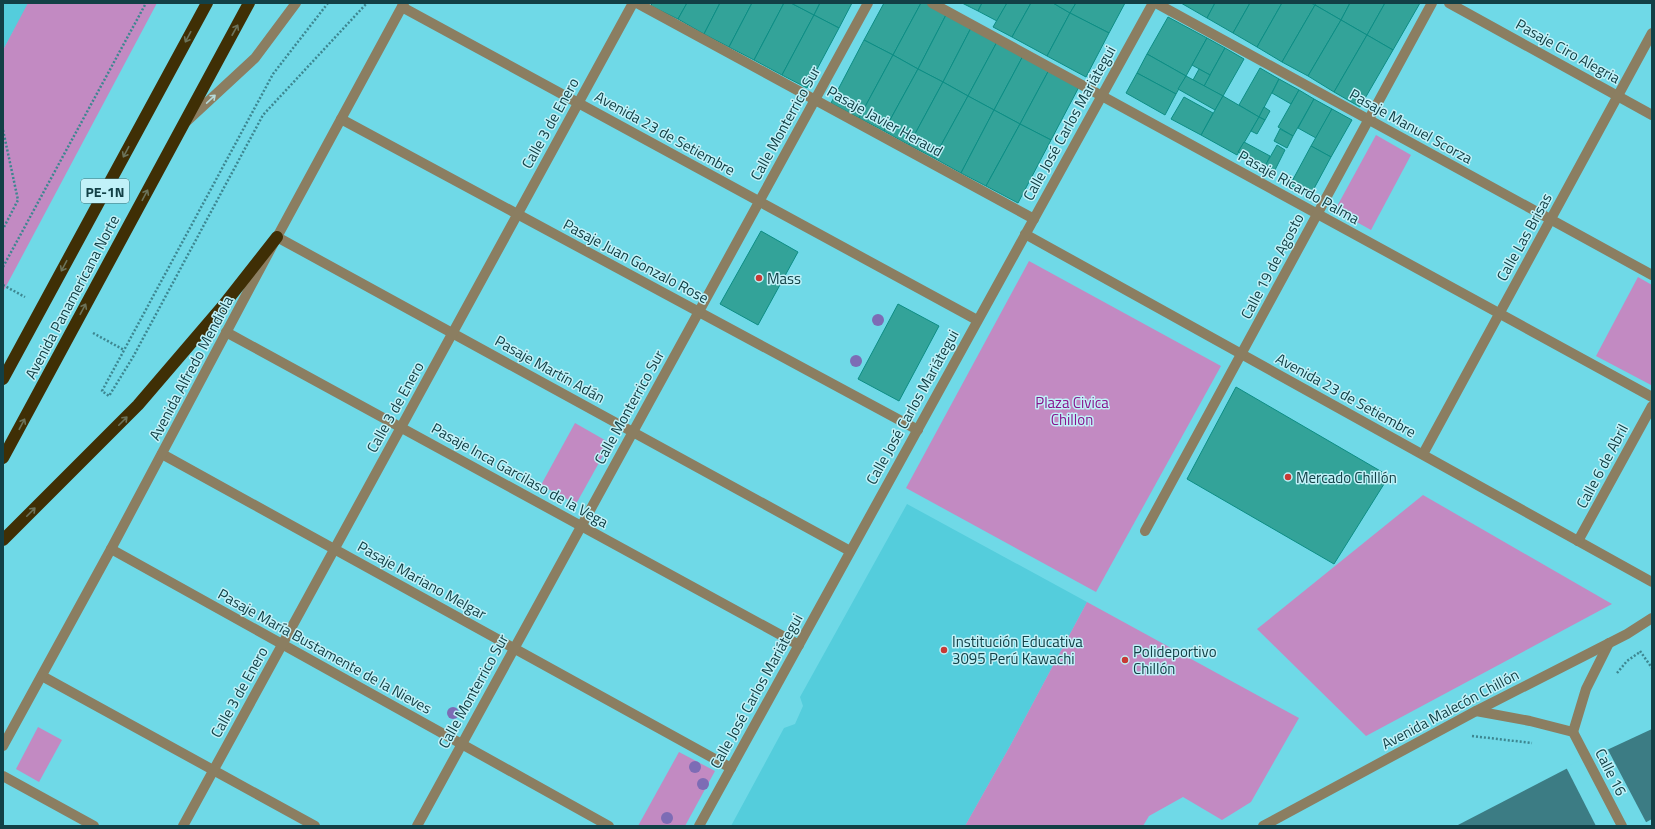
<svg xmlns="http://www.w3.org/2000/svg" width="1655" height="829" font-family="'Titillium Web',sans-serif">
  <rect width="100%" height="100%" fill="#6fd9e7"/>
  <g fill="#54cddc">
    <path d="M3 3H29L3 50Z"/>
    <path d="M907 504 1087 602 1010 746 965 826H731L784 728 795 724 803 706 800 697Z"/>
  </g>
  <g fill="#c28ac2">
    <path d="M28 3H157L3 292V50Z"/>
    <path d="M1376 135 1411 155 1371 230 1335 210Z"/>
    <path d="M1029 261 1221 366 1096 592 906 488Z"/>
    <path d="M1638 277 1652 285 1651 385 1596 356Z"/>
    <path d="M575 423 610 443 576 504 541 485Z"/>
    <path d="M1423 495 1612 604 1366 736 1257 629Z"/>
    <path d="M1087 602 1299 718 1251 802 1222 820 1183 797 1149 816 1143 826H965L1010 746Z"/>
    <path d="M38 727 62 740 39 782 16 769Z"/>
    <path d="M679 752 715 771 685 826H638Z"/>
  </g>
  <path fill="#3c7c84" d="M1652 729V819L1639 826H1456L1566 769Z"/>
  <path fill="#6fd9e7" d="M1607 748 1647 824 1643 826H1596L1566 767Z"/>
  <g fill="#33a399" stroke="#0d8d84">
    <path d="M652 3H687L678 19 651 6Z"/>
    <path d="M687 3H720L704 34 678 19Z"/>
    <path d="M720 3H752L729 47 704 34Z"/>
    <path d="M752 3H784L754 60 729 47Z"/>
    <path d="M784 3H791L814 15 782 75 754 60Z"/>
    <path d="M791 3H820L814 15Z"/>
    <path d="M820 3H852L839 28 814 15Z"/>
    <path d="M884 3H921L893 55 864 40Z"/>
    <path d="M921 3H929L947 13 918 69 893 55Z"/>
    <path d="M962 3H982L978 11Z"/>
    <path d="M982 3H1007L997 21 978 11Z"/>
    <path d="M1007 3H1031L1012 37 993 27Z"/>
    <path d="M1031 3H1053L1070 13 1047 56 1012 37Z"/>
    <path d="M1053 3H1076L1070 13Z"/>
    <path d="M1076 3H1125L1109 33 1070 13Z"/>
    <path d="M1181 3H1215L1207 18Z"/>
    <path d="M1215 3H1250L1233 33 1207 18Z"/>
    <path d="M1250 3H1282L1257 47 1233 33Z"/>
    <path d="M1282 3H1311L1315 5 1282 62 1257 47Z"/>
    <path d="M1316 3H1350L1341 20 1315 5Z"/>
    <path d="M1350 3H1385L1367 35 1341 20Z"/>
    <path d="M1385 3H1420L1393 50 1367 35Z"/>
    <path d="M1315 5 1341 20 1308 76 1282 62Z"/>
    <path d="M947 13 972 26 943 82 918 69Z"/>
    <path d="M1070 13 1109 33 1086 77 1047 56Z"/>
    <path d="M814 15 839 28 807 88 782 75Z"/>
    <path d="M1168 17 1207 38 1186 76 1147 54Z"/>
    <path d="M1341 20 1367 35 1334 92 1308 76Z"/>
    <path d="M972 26 998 40 968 96 943 82Z"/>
    <path d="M1367 35 1393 50 1360 107 1334 92Z"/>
    <path d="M1207 38 1225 48 1210 75 1192 65Z"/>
    <path d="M864 40 893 55 859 118 831 103Z"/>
    <path d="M998 40 1024 54 994 110 968 96Z"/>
    <path d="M1225 48 1244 59 1223 96 1204 86Z"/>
    <path d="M1024 54 1050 68 1020 124 994 110Z"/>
    <path d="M1147 54 1186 76 1176 94 1137 73Z"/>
    <path d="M893 55 918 69 884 131 859 118Z"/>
    <path d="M1050 68 1080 85 1051 140 1020 124Z"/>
    <path d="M1260 68 1279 79 1259 117 1239 105Z"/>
    <path d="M918 69 943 82 909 145 884 131Z"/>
    <path d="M1199 69 1210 75 1204 86 1193 80Z"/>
    <path d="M1137 73 1176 94 1165 115 1126 93Z"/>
    <path d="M1186 76 1223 96 1215 110 1178 89Z"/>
    <path d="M1279 79 1299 90 1291 104 1272 93Z"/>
    <path d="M943 82 968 96 934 158 909 145Z"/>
    <path d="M1299 90 1314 99 1293 136 1278 127Z"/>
    <path d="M968 96 994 110 961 173 934 158Z"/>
    <path d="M1223 96 1259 117 1237 155 1201 135Z"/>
    <path d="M1184 97 1213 113 1201 135 1171 119Z"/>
    <path d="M1314 99 1332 109 1316 138 1298 128Z"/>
    <path d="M1264 107 1270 111 1265 120 1259 117Z"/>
    <path d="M1332 109 1352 120 1331 157 1311 146Z"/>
    <path d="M994 110 1020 124 986 186 961 173Z"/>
    <path d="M1259 117 1265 120 1257 134 1251 131Z"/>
    <path d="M1020 124 1051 140 1018 203 986 186Z"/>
    <path d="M1280 129 1293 136 1287 148 1274 141Z"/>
    <path d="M1244 142 1270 156 1265 167 1238 152Z"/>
    <path d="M1277 145 1285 150 1274 172 1265 166Z"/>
    <path d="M1311 146 1331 157 1310 196 1290 185Z"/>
    <path d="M761 231 798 252 758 325 720 304Z"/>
    <path d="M898 304 939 326 899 401 858 379Z"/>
    <path d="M1236 387 1389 476 1334 564 1187 479Z"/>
  </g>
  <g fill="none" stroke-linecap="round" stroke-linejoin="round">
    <g stroke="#3d8690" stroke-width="2.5" stroke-dasharray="2 2" stroke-linecap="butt">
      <path d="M328 3 273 74 102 391 109 396 133 357 263 115 367 3"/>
      <path d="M3 130 18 200 3 229"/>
      <path d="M3 267 146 3"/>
      <path d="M3 285 25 297"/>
      <path d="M93 333 124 350"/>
      <path d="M1640 651 1652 668"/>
      <path d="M1617 673 1627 661 1640 652"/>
      <path d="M1472 736 1532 743"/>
    </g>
    <g stroke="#8b7e61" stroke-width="10">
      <path d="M637 3 1034 219"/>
      <path d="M932 3 1652 397"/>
      <path d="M1156 3 1652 275"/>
      <path d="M1449 3 1652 115"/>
      <path d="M402 7 977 320"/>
      <path d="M341 119 918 430"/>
      <path d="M187 121 255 58 296 3"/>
      <path d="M1025 234 1652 582"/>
      <path d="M277 237 850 551"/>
      <path d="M226 332 799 645"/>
      <path d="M162 454 731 768"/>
      <path d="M1423 454 1652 33"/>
      <path d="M1145 531 1432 3"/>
      <path d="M1578 541 1652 406"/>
      <path d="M111 549 609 826"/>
      <path d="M42 676 315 826"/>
      <path d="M1476 711 1530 721 1573 732 1622 826"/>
      <path d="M1573 732 1586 689 1609 643"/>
      <path d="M3 746 111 549 277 237 404 3"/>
      <path d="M3 776 94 826"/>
      <path d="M183 826 633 3"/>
      <path d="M417 826 868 3"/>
      <path d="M699 826 1153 3"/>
      <path d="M1263 826 1476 711 1627 634 1652 618"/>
    </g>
    <g stroke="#3f2f05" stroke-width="12">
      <path d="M3 379 207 3"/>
      <path d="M3 458 249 3"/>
      <path d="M3 540 138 405 222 307 277 237"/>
    </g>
  </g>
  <g fill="#7d6cb5">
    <circle cx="878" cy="320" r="6"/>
    <circle cx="856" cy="361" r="6"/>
    <circle cx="453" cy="713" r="6"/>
    <circle cx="695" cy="767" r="6"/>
    <circle cx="703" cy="784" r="6"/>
    <circle cx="667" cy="818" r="6"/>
  </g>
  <defs><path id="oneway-shaft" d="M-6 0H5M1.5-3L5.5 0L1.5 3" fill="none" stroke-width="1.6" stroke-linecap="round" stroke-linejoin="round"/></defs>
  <g stroke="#6c735a">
    <use href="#oneway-shaft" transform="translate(235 30) rotate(-61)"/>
    <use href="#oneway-shaft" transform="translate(188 37) rotate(118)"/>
    <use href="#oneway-shaft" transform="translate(126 152) rotate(118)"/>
    <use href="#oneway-shaft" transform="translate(145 195) rotate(-62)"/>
    <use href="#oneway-shaft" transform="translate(64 266) rotate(118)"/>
    <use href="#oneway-shaft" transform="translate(83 309) rotate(-62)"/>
    <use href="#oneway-shaft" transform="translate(123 421) rotate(-45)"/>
    <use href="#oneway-shaft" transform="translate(22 424) rotate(-62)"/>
    <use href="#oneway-shaft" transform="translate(31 512) rotate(-45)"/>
  </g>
  <use stroke="#b6dada" href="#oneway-shaft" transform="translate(211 99) rotate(-43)"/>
  <g fill="#c83a35" stroke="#c1f1f8" stroke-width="1.5">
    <circle cx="759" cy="278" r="4"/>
    <circle cx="1288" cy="477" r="4"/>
    <circle cx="944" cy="650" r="4"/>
    <circle cx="1125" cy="660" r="4"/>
  </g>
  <g text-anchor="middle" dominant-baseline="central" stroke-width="3" stroke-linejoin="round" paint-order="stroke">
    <rect fill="#c1f1f8" stroke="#46757b" stroke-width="1" x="81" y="179" width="48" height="24" rx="3"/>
    <g font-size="14" font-weight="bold" fill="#124046">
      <text x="105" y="191">PE-1N</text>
    </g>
    <g font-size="15" fill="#124046" stroke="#c1f1f8">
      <text transform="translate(1568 51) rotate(29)">Pasaje Ciro Alegria</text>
      <text transform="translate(885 121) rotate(29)">Pasaje Javier Heraud</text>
      <text transform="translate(550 123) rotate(-61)">Calle 3 de Enero</text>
      <text transform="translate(785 123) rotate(-61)">Calle Monterrico Sur</text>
      <text transform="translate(1069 123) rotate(-61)">Calle José Carlos Mariátegui</text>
      <text transform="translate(1411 126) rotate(29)">Pasaje Manuel Scorza</text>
      <text transform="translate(665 133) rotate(29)">Avenida 23 de Setiembre</text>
      <text transform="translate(1299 187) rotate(29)">Pasaje Ricardo Palma</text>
      <text transform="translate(1524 237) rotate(-61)">Calle Las Brisas</text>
      <text transform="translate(636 261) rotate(28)">Pasaje Juan Gonzalo Rose</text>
      <text transform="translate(1272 266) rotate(-62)">Calle 19 de Agosto</text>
      <text transform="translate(72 297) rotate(-62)">Avenida Panamericana Norte</text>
      <text transform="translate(191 368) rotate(-62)">Avenida Alfredo Mendiola</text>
      <text transform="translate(550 369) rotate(29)">Pasaje Martín Adán</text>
      <text transform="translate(1346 395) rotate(29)">Avenida 23 de Setiembre</text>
      <text transform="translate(395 407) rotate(-61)">Calle 3 de Enero</text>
      <text transform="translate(629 407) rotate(-61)">Calle Monterrico Sur</text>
      <text transform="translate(912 407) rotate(-61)">Calle José Carlos Mariátegui</text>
      <text transform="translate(1602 466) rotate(-62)">Calle 6 de Abril</text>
      <text transform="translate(520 475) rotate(29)">Pasaje Inca Garcilaso de la Vega</text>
      <text transform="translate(422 580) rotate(29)">Pasaje Mariano Melgar</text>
      <text transform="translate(325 651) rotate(29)">Pasaje María Bustamente de la Nieves</text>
      <text transform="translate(473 691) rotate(-61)">Calle Monterrico Sur</text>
      <text transform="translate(756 691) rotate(-61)">Calle José Carlos Mariátegui</text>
      <text transform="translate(239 692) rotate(-61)">Calle 3 de Enero</text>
      <text transform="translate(1450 709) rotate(-28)">Avenida Malecón Chillón</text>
      <text transform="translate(1611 772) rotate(63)">Calle 16</text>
    </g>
    <g font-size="15" fill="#124046" stroke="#c1f1f8" text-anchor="start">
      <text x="767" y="278">Mass</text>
      <text x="1296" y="477">Mercado Chillón</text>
      <text x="952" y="641">Institución Educativa<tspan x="952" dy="17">3095 Perú Kawachi</tspan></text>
      <text x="1133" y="651">Polideportivo<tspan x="1133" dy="17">Chillón</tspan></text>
    </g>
    <g font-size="15" fill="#88138c" stroke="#c1f1f8">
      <text x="1072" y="402">Plaza Civica<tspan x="1072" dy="17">Chillon</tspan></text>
    </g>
  </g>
  <rect width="1655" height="829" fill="none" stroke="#124046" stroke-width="8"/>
</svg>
